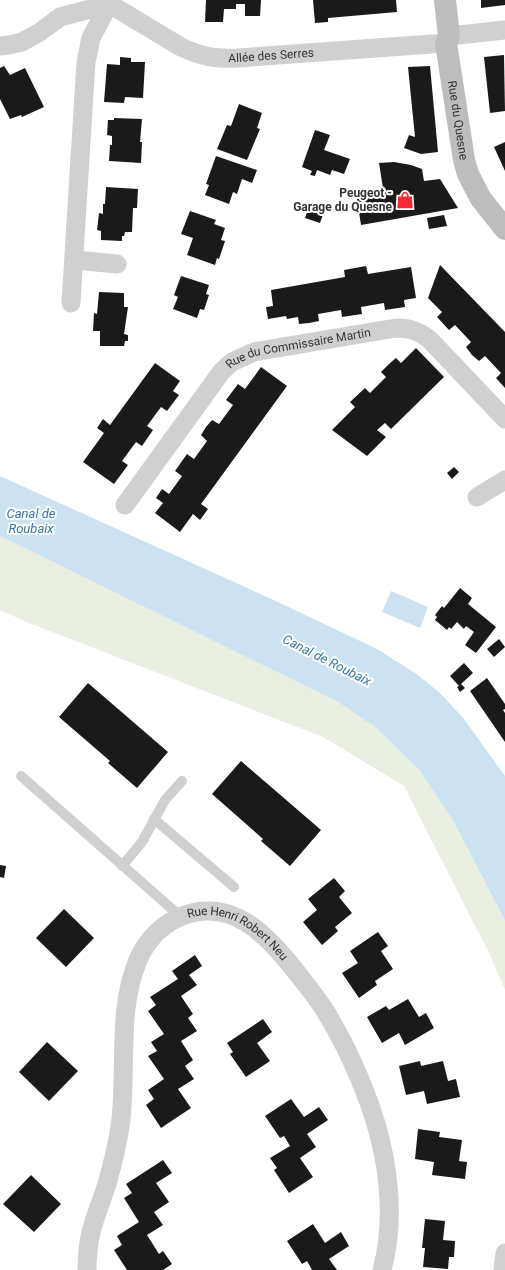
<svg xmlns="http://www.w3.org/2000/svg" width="505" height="1270" font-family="Roboto,sans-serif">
  <rect width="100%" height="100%" fill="#fff"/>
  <path fill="#e9f0e1" d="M0 536 338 702 375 727 420 771 455 824 505 921V990L490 955 404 786 323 737 29 623 0 610Z"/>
  <g fill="#cce2f1">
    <path d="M0 476 280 603 377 649 418 675 441 694 464 719 505 776V921L455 824 420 771 375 727 338 702 0 536Z"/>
    <path d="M391 591 428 607 420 628 382 612Z"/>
  </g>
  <g fill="#1a1a1a">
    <path d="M206 0H261L260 16H245V4H236V9H224L223 22H205Z"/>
    <path d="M313 0H396L397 12 328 18V22L315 23Z"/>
    <path d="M481 0H505V5L481 8Z"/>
    <path d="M504 55 505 111 490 113 484 57Z"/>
    <path d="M120 57 131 58V62H145L143 98 125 97 124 103 104 102 107 64 120 65Z"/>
    <path d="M4 66 10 75 25 68 44 107 22 117 21 115 10 119 0 99V68Z"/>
    <path d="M430 66 438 152 421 154 404 148 409 135 415 137 408 67Z"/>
    <path d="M239 104 262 113 257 128 260 129 247 160 217 149 227 125 231 126Z"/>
    <path d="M114 118 142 119 140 142H142L141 163 109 161 110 145H112V136L107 135 108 120H114Z"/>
    <path d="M315 130 330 135 324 150 350 159 344 174 332 170 330 175 317 170 315 176 310 175 312 171 302 167Z"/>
    <path d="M505 142V171L494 147Z"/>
    <path d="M216 156 257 170 252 183 242 179 237 194 233 192 229 204 205 195 209 185 206 184Z"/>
    <path d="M394 162 411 165 422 169 424 181 440 179 458 208 361 225 356 193 383 188 379 163Z"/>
    <path d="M106 187 138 189 137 208H133L132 232H125L124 236H122V241L101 240V231L97 230 99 213 103 214V204H105Z"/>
    <path d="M310 204 325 209 320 223 305 218Z"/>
    <path d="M190 211 216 220 214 224 225 228 221 240 225 241 219 259 217 258 215 265 187 255 193 238 181 234Z"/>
    <path d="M444 215 447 226 429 229 427 218Z"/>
    <path d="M440 265 505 332V388L496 378 501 373 485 356 479 361 472 355 466 347 471 342 455 325 449 330 437 317 442 312 428 298Z"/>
    <path d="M366 266 368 274 411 267 416 298 404 300 405 307 385 310 384 303 361 307 362 314 342 317 341 310 318 314 319 321 309 323 299 324 298 317 287 319 286 316 268 319 266 307 273 306 271 290 345 277 344 270Z"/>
    <path d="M181 276 209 285 206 294 209 295 204 310 200 309 197 318 173 309 178 297 174 295Z"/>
    <path d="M99 292 124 293V307H128L124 334 128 335V341H125L124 346H100V331H93L94 313 97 314Z"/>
    <path d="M416 348 444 377 391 429 385 423 377 430 386 437 367 456 332 430 355 407 350 402 365 388 370 393 386 377 381 372 389 364 396 358 401 363Z"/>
    <path d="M155 363 180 381 173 391 179 395 167 411 161 407 147 426 153 430 142 446 136 442 122 461 128 465 114 484 83 462 104 433 97 428 103 419 110 425Z"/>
    <path d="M261 367 287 386 201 504 208 509 200 520 193 514 180 532 155 513 163 503 156 498 162 489 169 494 182 476 175 471 187 454 194 459 207 441 201 435 206 427 212 420 219 424 233 405 226 400 238 384 245 389Z"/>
    <path d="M454 467 459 472 452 479 447 473Z"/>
    <path d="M460 588 472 598 468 604 496 627 476 653 465 645 474 632 466 626 464 629 457 622 451 629 449 627 447 630 435 620 437 617 435 615 442 606 444 608Z"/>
    <path d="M499 639 505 647 494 657 487 649Z"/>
    <path d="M464 663 473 673 461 684 465 688 460 692 457 687 459 686 450 676Z"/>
    <path d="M487 678 505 704V709L503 710 505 713V742L470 691Z"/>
    <path d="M88 683 168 752 137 788 108 763 110 761 59 717Z"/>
    <path d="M241 761 321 830 290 866 261 841 263 839 212 794Z"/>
    <path d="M0 865 6 866 4 878 0 877Z"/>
    <path d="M334 878 345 891 339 897 352 913 335 927 338 931 322 945 303 922 317 910 308 899Z"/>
    <path d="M64 909 94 938 66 967 36 938Z"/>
    <path d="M378 932 388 946 381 951 393 969 375 981 377 985 359 998 342 973 358 963 350 951Z"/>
    <path d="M195 955 202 966 189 975 197 985 181 996 193 1014 188 1018 197 1031 181 1041 193 1060 185 1066 194 1079 178 1089 191 1108 161 1128 146 1105 154 1099 148 1090 164 1079 148 1056 157 1051 151 1042 164 1034 148 1011 156 1005 150 997 178 979 172 971Z"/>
    <path d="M408 999 419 1017 426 1013 434 1028 405 1045 399 1033 382 1043 367 1017 386 1006 389 1010Z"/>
    <path d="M263 1019 272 1032 257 1043 270 1061 246 1077 230 1054 233 1052 227 1043Z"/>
    <path d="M47 1042 78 1071 49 1101 19 1072Z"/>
    <path d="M420 1061 421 1066 443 1061 448 1081 456 1079 460 1097 427 1104 424 1091 406 1095 399 1066Z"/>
    <path d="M291 1099 304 1117 319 1107 328 1120 307 1134 316 1147 300 1158 313 1177 289 1193 274 1170 277 1168 270 1158 290 1146 284 1136 280 1138 265 1116Z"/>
    <path d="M418 1129 440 1132 439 1137 462 1140 459 1161 467 1162 465 1179 432 1175 434 1162 415 1159Z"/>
    <path d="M163 1160 172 1173 156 1183 169 1202 154 1212 163 1225 147 1235 159 1254 163 1251 172 1264 163 1270H127L114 1250 122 1245 117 1236 139 1222 124 1198 132 1193 126 1184Z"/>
    <path d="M31 1175 61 1204 34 1232 3 1204Z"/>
    <path d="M425 1219 445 1221 443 1240 455 1241 454 1257H449L448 1269 423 1267 425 1248H422Z"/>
    <path d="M313 1224 325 1243 341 1232 349 1246 329 1259 337 1270H312L307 1261 302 1264 287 1241Z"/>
  </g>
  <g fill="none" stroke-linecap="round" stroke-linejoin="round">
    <g stroke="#d0d0d0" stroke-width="10">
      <path d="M21 776 180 916"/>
      <path d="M154 819 234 887"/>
      <path d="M122 866 142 842 165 800 182 781"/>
    </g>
    <g stroke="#d0d0d0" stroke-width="19">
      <path id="s1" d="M103 0 181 47C202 57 215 59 238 58L446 43"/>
      <path d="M449 36 505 30"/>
      <path d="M0 46 9 45 22 42 40 32 60 17 109 4"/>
      <path d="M74 260 117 264"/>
      <path d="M71 303 86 62 91 38 109 4"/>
      <path d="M477 497 505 480"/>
      <path id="s2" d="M125 505 222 371 232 362 254 352 396 328C410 328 419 331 430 340L505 419"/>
      <path id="s3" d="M87 1270C87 1257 88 1245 91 1232 95 1216 102 1200 107 1184 112 1166 117 1146 120 1127 128 1071 116 1013 138 960 147 939 164 922 185 915 233 899 266 934 294 969 304 982 315 995 324 1009 350 1051 375 1108 384 1157 391 1195 392 1233 382 1270"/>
      <path d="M503 1270 505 1253"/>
    </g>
    <path stroke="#bdbdbd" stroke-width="22" id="s4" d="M445 0 449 36 446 43 464 160 468 174 481 199 505 229"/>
  </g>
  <defs>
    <g id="shop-bare" transform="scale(1.38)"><path d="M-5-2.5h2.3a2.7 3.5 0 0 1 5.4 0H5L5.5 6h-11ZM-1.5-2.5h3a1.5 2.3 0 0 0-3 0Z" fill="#f62937" stroke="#fff" stroke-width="2.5" paint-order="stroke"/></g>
  </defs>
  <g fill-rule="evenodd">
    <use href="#shop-bare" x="405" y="200"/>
  </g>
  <g text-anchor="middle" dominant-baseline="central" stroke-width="4" stroke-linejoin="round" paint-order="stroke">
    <g font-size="12" fill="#333" stroke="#fff">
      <text stroke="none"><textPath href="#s1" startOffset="183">Allée des Serres</textPath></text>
      <text stroke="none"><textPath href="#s4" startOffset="122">Rue du Quesne</textPath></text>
      <text stroke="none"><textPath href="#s2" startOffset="247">Rue du Commissaire Martin</textPath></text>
      <text stroke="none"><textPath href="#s3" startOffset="443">Rue Henri Robert Neu</textPath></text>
    </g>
    <g font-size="12" font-weight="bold" fill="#333" stroke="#fff" text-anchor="end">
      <text x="392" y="193">Peugeot -<tspan x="392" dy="14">Garage du Quesne</tspan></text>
    </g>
    <g font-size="13" font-style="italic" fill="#37769f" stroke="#fff">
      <text x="31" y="513">Canal de<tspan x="31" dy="15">Roubaix</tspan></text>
      <text transform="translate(327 660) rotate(27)">Canal de Roubaix</text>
    </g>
  </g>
</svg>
